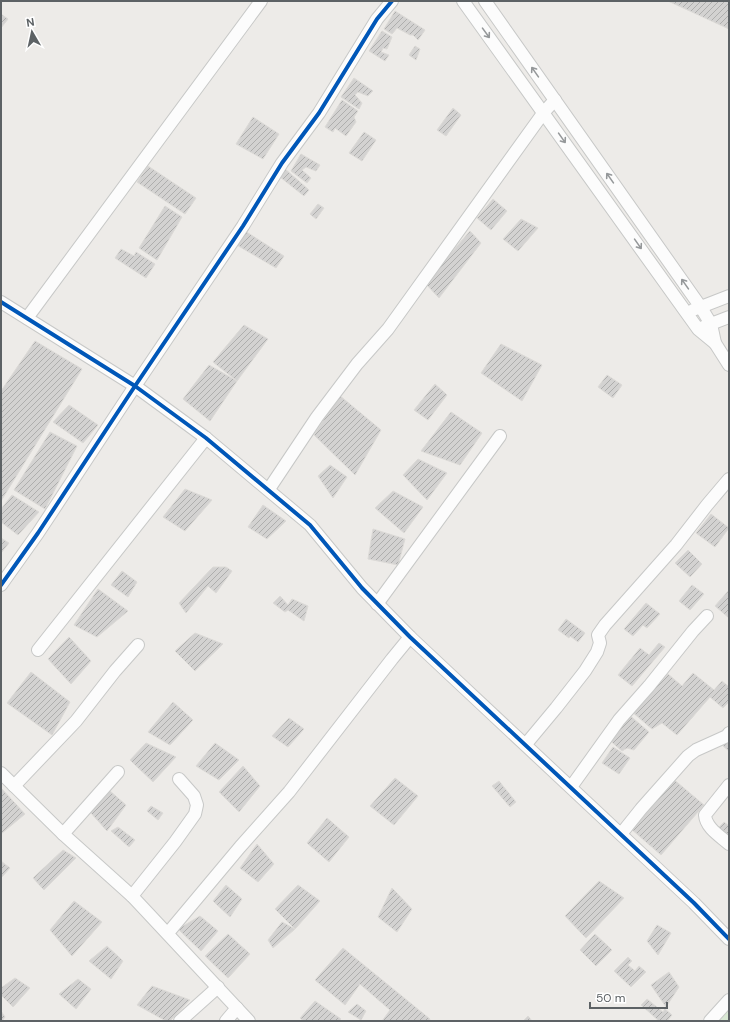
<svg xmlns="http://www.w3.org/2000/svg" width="730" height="1022" font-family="'DM Sans',sans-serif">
  <defs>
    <pattern id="building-hatch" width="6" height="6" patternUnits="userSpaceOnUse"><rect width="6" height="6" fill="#d3d2d1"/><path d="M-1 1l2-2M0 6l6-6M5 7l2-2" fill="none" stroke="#aeaead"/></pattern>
  </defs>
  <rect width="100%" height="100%" fill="#edebe8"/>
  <path fill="#d9e8d4" d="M729 1005V1021H714Z"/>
  <g fill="url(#building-hatch)" stroke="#dcdad7">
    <path d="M668 1H729V29Z"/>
    <path d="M395 11 425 30 418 40 413 35H410L397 28 392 34 384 29Z"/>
    <path d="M1 14 8 19 1 28Z"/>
    <path d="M382 31 392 37 387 49 383 48 381 52 389 55 385 61 369 51Z"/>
    <path d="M415 46 420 49 416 60 409 55Z"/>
    <path d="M354 78 373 91 368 96 358 92 355 95 362 103 359 109 341 97Z"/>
    <path d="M342 100 358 111 354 117 356 122 346 136 335 128 333 132 325 127Z"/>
    <path d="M453 108 461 115 446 136 437 130Z"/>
    <path d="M253 117 279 134 263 159 236 144Z"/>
    <path d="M364 132 376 140 362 161 349 153Z"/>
    <path d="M301 154 320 165 316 171 306 167 302 170 311 178 307 183 291 171Z"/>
    <path d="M148 166 196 198 185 214 137 182Z"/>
    <path d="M284 168 309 190 304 196 280 177Z"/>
    <path d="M493 199 507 211 491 230 477 218Z"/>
    <path d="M318 204 324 208 316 219 310 214Z"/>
    <path d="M165 206 182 217 157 260 139 248Z"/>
    <path d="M521 219 538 228 518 251 503 239Z"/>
    <path d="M245 231 284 256 276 268 235 244Z"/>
    <path d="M470 231 481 243 439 298 425 283Z"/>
    <path d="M121 249 134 256 136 252 155 264 146 278 115 258Z"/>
    <path d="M244 325 268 339 237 381 213 362Z"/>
    <path d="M35 341 82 369 1 501V391Z"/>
    <path d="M501 344 542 365 522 401 481 373Z"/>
    <path d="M209 365 237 381 210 421 183 399Z"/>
    <path d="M607 375 622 385 613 398 598 387Z"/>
    <path d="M435 384 447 395 428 420 414 410Z"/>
    <path d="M339 395 381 430 355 475 314 435Z"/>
    <path d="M69 405 98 425 83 443 53 422Z"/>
    <path d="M451 412 482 433 460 465 421 451Z"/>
    <path d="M50 432 77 446 45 509 14 490Z"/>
    <path d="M418 459 447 473 427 500 403 475Z"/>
    <path d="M330 465 347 477 333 498 318 476Z"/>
    <path d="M185 489 212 500 185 531 163 517Z"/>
    <path d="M393 491 423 507 404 533 375 508Z"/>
    <path d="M12 495 39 512 18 535 1 522V509Z"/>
    <path d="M263 505 286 521 267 539 248 527Z"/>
    <path d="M711 514 729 528 715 547 696 533Z"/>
    <path d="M373 529 405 539 398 565 368 559Z"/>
    <path d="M1 538 9 543 1 553Z"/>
    <path d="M688 550 702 564 690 577 675 563Z"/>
    <path d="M213 567H226L232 571 216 593 208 586 186 613 179 603Z"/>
    <path d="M122 571 137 582 128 597 111 585Z"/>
    <path d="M692 585 704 594 690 610 679 601Z"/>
    <path d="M98 589 128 611 97 637 74 625Z"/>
    <path d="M729 590V618L715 606Z"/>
    <path d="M280 596 288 605 292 599 308 606 304 621 288 610 285 612 273 603Z"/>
    <path d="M646 603 660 614 647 628 643 625 633 636 624 629Z"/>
    <path d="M566 619 585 633 578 642 570 636 569 638 558 630Z"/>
    <path d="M195 633 223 644 195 671 175 651Z"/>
    <path d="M69 637 91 661 71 684 48 659Z"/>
    <path d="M659 643 665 647 632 686 618 675 640 648 649 655Z"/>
    <path d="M31 672 70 702 52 735 7 703Z"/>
    <path d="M693 673 714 690 722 681 729 687V702L723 708 710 697 677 735 662 723 652 729 631 711 655 683 658 685 668 674 682 686Z"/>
    <path d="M173 702 193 720 170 745 148 732Z"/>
    <path d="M627 713 649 732 634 750 627 748 622 751 607 738Z"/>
    <path d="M289 718 304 729 288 747 272 736Z"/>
    <path d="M729 739V751L723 746Z"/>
    <path d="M146 743 176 757 153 782 130 760Z"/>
    <path d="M215 743 239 760 219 780 196 766Z"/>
    <path d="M613 747 630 758 619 774 602 763Z"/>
    <path d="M243 766 260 786 239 812 219 792Z"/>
    <path d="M395 778 418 796 394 825 370 806Z"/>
    <path d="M672 778 704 805 661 855 630 828Z"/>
    <path d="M499 781 516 802 510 807 492 786Z"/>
    <path d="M1 788 25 814 1 834Z"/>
    <path d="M110 791 126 805 107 831 90 812Z"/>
    <path d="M151 806 163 813 158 820 147 811Z"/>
    <path d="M327 818 349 837 329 862 307 843Z"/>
    <path d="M724 822 729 826V836L719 827Z"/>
    <path d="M118 827 135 840 129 847 111 831Z"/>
    <path d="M257 844 274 864 258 882 240 868Z"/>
    <path d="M63 850 76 858 44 890 33 878Z"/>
    <path d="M1 861 10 868 1 878Z"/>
    <path d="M599 881 624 898 586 938 565 916Z"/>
    <path d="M226 885 242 899 230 917 213 901Z"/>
    <path d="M298 885 320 901 295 929 275 909Z"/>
    <path d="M392 888 412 909 397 932 378 917Z"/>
    <path d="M74 901 102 922 72 956 50 930Z"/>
    <path d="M200 916 218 931 201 951 178 929Z"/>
    <path d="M282 922 295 929 273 948 268 940Z"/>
    <path d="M657 925 671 933 658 955 647 941Z"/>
    <path d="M228 934 250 954 228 978 205 956Z"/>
    <path d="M595 934 612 950 596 966 580 950Z"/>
    <path d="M107 946 123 961 111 979 89 961Z"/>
    <path d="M343 948 430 1019 429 1021H382L390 1010 360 984 345 1005 315 980Z"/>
    <path d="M628 957 632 961 628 965 635 971 639 966 646 972 631 987 614 971Z"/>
    <path d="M669 972 679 987 666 1007 651 985Z"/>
    <path d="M15 978 30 988 13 1007 1 995V988Z"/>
    <path d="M78 979 91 989 76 1009 59 994Z"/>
    <path d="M152 986 190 1000 170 1021H166L137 1005Z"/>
    <path d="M647 999 663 1012 665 1009 672 1015 667 1021H659L641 1005Z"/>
    <path d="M315 1001 341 1019 339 1021H304L300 1018Z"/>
    <path d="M357 1004 366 1011 361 1020 348 1012Z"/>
    <path d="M1 1011 5 1017 2 1021H1Z"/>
    <path d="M528 1016 532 1021H523Z"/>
  </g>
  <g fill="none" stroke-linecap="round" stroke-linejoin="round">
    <g stroke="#c7c8c7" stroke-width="14">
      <g id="street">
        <path d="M463 1 698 329 715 343"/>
        <path d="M485 1 700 306 711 324 715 343 729 365"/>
        <path d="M1 302 135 386 206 438 310 525 362 588 410 637 694 903 729 939"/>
        <path d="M693 310 729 296"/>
        <path d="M27 318 261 1"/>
        <path d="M703 327 729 317"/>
        <path d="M269 489 317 417 357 364 388 329 544 112 555 100"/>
        <path d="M1 585 38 533 135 386 243 226 282 163 319 113 377 19 392 1"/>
        <path d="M377 604 500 436"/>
        <path d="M38 650 206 438"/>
        <path d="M526 744 556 708 585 671 597 652 600 643 598 635 605 625 676 545 707 505 729 479"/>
        <path d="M1 773 63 834 132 896 249 1021"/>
        <path d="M729 785 705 815C706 828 720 836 729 844"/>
        <path d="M14 786 76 721 115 671 138 645"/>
        <path d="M571 787 619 720 649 686 693 631 707 616"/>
        <path d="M63 834 118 772"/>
        <path d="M621 834 641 809 688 756 696 750 727 736 729 733"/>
        <path d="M132 896 175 842 195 814 197 805 194 796 179 779"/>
        <path d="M168 933 240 847 289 792 392 659 410 637"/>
        <path d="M180 1021 218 987"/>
        <path d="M226 1021 237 1008"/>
        <path d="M710 1021 729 1000"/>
      </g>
    </g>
    <use href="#street" stroke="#fcfcfc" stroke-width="12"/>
    <g stroke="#fff" stroke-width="6">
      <g id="cycleway">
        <path d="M1 302 135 386 206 438 310 525 362 588 410 637 694 903 729 939"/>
        <path d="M1 585 38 533 135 386 243 226 282 163 319 113 377 19 392 1"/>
      </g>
    </g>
    <use href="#cycleway" stroke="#0057b8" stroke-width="4"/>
  </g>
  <defs><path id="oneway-shaft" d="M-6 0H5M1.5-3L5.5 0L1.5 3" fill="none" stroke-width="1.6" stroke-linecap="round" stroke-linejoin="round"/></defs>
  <g stroke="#95989a">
    <use href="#oneway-shaft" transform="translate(486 33) rotate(54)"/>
    <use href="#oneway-shaft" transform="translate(535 72) rotate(-125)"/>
    <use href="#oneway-shaft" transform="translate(562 138) rotate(55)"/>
    <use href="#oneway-shaft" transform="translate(610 178) rotate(-125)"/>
    <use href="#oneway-shaft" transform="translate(638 244) rotate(55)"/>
    <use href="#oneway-shaft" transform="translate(685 284) rotate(-125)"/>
  </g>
  <rect width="730" height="1022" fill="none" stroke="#5d6265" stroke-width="4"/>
  <g transform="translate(32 32) rotate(351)" stroke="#ffffff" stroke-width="3" paint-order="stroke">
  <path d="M0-3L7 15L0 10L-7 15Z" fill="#5d6265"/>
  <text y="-6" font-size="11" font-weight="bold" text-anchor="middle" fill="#5d6265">N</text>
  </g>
  <path d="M590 1002v6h77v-6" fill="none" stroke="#5d6265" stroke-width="2"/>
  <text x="596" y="1002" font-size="12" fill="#5d6265" stroke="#ffffff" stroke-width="3" paint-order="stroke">50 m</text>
</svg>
